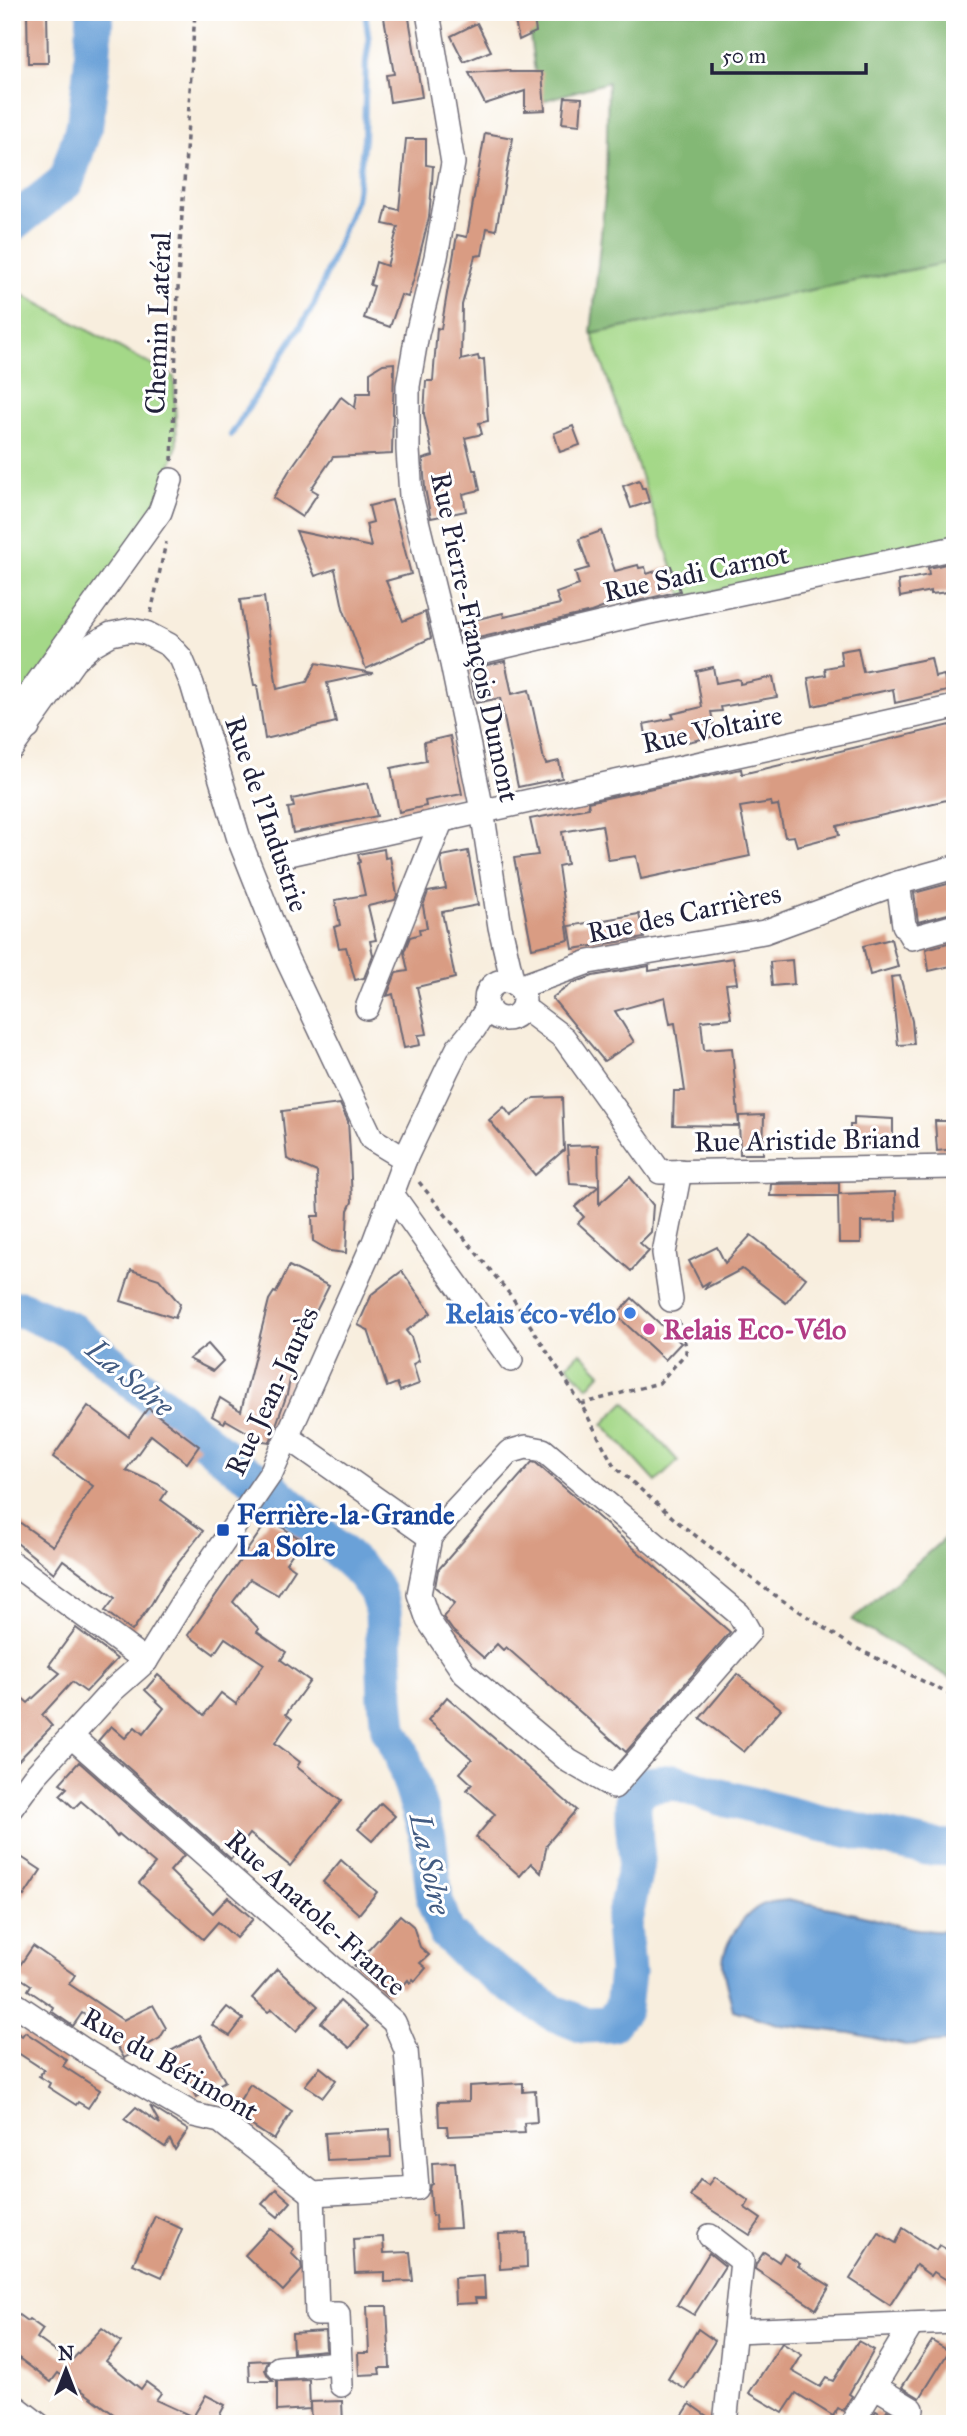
<svg xmlns="http://www.w3.org/2000/svg" width="967" height="2436" font-family="'IM FELL Great Primer',serif">
  <rect width="100%" height="100%" fill="#fff"/>
  <filter id="ink" filterUnits="userSpaceOnUse"><feTurbulence type="fractalNoise" baseFrequency=".0143" numOctaves="2"/><feDisplacementMap in="SourceGraphic" scale="14" xChannelSelector="R" yChannelSelector="G"/><feConvolveMatrix kernelMatrix="1 2 1 2 8 2 1 2 1" color-interpolation-filters="sRGB"/></filter>
  <filter id="wash" filterUnits="userSpaceOnUse"><feTurbulence type="fractalNoise" baseFrequency=".00686" numOctaves="4" result="noise"/><feDisplacementMap in="SourceGraphic" scale="28" xChannelSelector="R" yChannelSelector="G"/><feGaussianBlur stdDeviation="1.57" result="paint"/><feColorMatrix in="noise" values="0 0 0 0 0 0 0 0 0 0 0 0 0 0 0 0 0 1.4 0 .05"/><feComposite in="paint" operator="in"/></filter>
  <g filter="url(#wash)">
    <rect width="100%" height="100%" fill="#f8eede"/>
    <g fill="#a4d888" stroke="#637d62" stroke-width="2">
      <path d="M955 261V538L683 598 592 334Z"/>
      <path d="M12 289 174 377 177 445 156 508 12 719Z"/>
      <path d="M580 1352 601 1373 588 1387 567 1365Z"/>
      <path d="M625 1402 678 1461 656 1482 603 1424Z"/>
    </g>
    <g fill="#83b874" stroke="#526d58" stroke-width="2">
      <path d="M542 12H955V261L591 334 606 185 608 82 539 102 527 14Z"/>
      <path d="M955 1529V1681L852 1620Z"/>
    </g>
    <path fill="#6aa1d8" stroke="#46628a" stroke-width="2" d="M792 1900C812 1904 832 1908 851 1913 889 1922 914 1933 955 1931V2041L905 2045 850 2033 781 2025 733 2010C730 1996 724 1980 723 1966 722 1947 739 1921 755 1909 766 1901 779 1901 792 1900Z"/>
    <g fill="none" stroke-linecap="round" stroke-linejoin="round">
      <path stroke="#6aa1d8" stroke-width="6" d="M231 435 314 305 356 199 364 139 366 62 369 41 365 12"/>
      <g stroke="#6aa1d8" stroke-width="37">
        <path d="M12 224 66 181 85 123 92 66 95 12"/>
        <path d="M12 1310 21 1309 72 1331 241 1470 268 1485 363 1573 376 1590 383 1611 386 1698 389 1729 401 1752 428 1837 435 1901 446 1932 471 1957 552 2012 584 2025 610 2024 623 2008 627 1972 623 1925 637 1860 633 1820V1799L647 1785 675 1782 720 1797 816 1822 926 1847 955 1848"/>
      </g>
    </g>
    <g id="blocks">
      <g fill="#d99c83">
        <path d="M27 12H47L48 63H28Z"/>
        <path d="M383 12H408L422 97 390 102 386 75 394 74Z"/>
        <path d="M513 12H533L536 32 519 40Z"/>
        <path d="M477 23 491 51 464 62 451 36Z"/>
        <path d="M509 70 510 72H542L545 110 525 111V91L485 104 469 73Z"/>
        <path d="M565 97 582 98 580 125 562 123Z"/>
        <path d="M485 133 513 138 496 230 487 228 482 255 475 256 462 305 461 360 478 356 479 360 484 359 488 421 479 423 482 434 465 438 473 470H476L480 490 463 494 466 511 431 518 425 489 423 459 433 456 424 414 426 381H433L437 328 441 329 457 235 467 237Z"/>
        <path d="M406 139H426V165L433 166 432 183 429 217 414 278 408 297 401 295 390 327 364 318 374 286 370 285 376 262 387 266 398 227 383 224 387 207 399 210Z"/>
        <path d="M394 363 392 454 333 457 311 489 318 493 302 517 273 498 289 471 341 397 355 408 357 393H370V372L383 364Z"/>
        <path d="M573 426 580 445 560 452 554 433Z"/>
        <path d="M639 480 642 488H645L649 502 631 508 623 486Z"/>
        <path d="M392 500 411 574 386 581 403 621 425 612 431 638 366 669 343 608 335 569 315 576 296 531 371 547 366 524 373 522 369 506Z"/>
        <path d="M601 531 615 571 638 565 639 568 645 567 647 574 671 566 680 591 633 602 632 597 591 612 461 642 457 624 503 613 504 617 560 604 556 593 579 585 575 572 589 568 579 539Z"/>
        <path d="M955 562V591L931 594V591L900 597 898 581 929 575 928 568Z"/>
        <path d="M264 597 277 689 307 682 316 663 373 673 327 683 336 722 265 739 257 685H254L246 643 240 600Z"/>
        <path d="M858 648 863 672 931 658 935 677 944 675 947 691 895 703 893 689 813 706 808 678 826 675 825 668 842 665 840 651Z"/>
        <path d="M505 661 512 694 529 690 544 760 546 764 559 761 562 778 518 787 500 698 476 703 469 669Z"/>
        <path d="M713 667 716 683 737 679 740 680V684L773 677 777 697 721 707 722 711 711 712 716 736 649 750 644 724 674 718 672 714 702 707 696 671Z"/>
        <path d="M955 724V798L837 826 839 835 797 846 794 836 785 837 778 805 772 806 771 802 740 807 750 856 641 879 636 856 608 860 602 825 562 832 567 864 558 866 569 940 532 948 514 858 538 855 530 819 589 808 588 802 741 769 742 774Z"/>
        <path d="M450 736 462 794 425 801 426 806 399 812 391 768 426 761 424 742Z"/>
        <path d="M368 783 377 816 293 833 288 808 294 807 292 799Z"/>
        <path d="M384 849 385 858 390 857 397 895 395 900 368 906 376 940 370 941 373 955 364 978 355 980 346 947 339 948 334 927 340 925 335 900 365 895 358 863 360 862 358 854Z"/>
        <path d="M468 851 478 905 442 912 455 978 417 987 427 1034 418 1035 420 1045 404 1048 393 994 387 996 396 973 408 971 404 952 410 937 420 934 419 929 427 928 423 906 428 892 446 889 441 861 442 856Z"/>
        <path d="M955 882V912L918 922 914 893Z"/>
        <path d="M639 914 644 938 573 949 569 926Z"/>
        <path d="M891 939 898 967 870 975 863 946Z"/>
        <path d="M955 941V965L929 971 926 949Z"/>
        <path d="M733 958 737 983 726 984 731 1018 701 1021 704 1050 732 1048 739 1126 673 1125 674 1091H685L675 1023 670 1024 665 997 615 1011 634 1042 604 1061 552 998 573 983 593 976 649 966V971Z"/>
        <path d="M792 960 794 984 772 986 770 962Z"/>
        <path d="M900 976 912 1021 914 1044 898 1045 891 977Z"/>
        <path d="M562 1097 564 1150 535 1175 489 1120 504 1107 511 1116 534 1098Z"/>
        <path d="M340 1104 348 1121 350 1154 352 1202 348 1210 346 1253 330 1251 313 1241 312 1216H319L317 1172 287 1159 282 1111Z"/>
        <path d="M764 1115 763 1154H740L739 1116Z"/>
        <path d="M854 1117 893 1119V1141H879V1144H850V1125H854Z"/>
        <path d="M935 1121H955V1149L937 1151Z"/>
        <path d="M598 1145 599 1186 570 1184 567 1146Z"/>
        <path d="M630 1177 653 1205 651 1232 640 1243 649 1251 631 1271 578 1223 584 1217 575 1207 599 1186V1204Z"/>
        <path d="M839 1183V1194L895 1192 896 1221 861 1222V1243H839L838 1196H770L771 1184Z"/>
        <path d="M751 1235 806 1278 786 1303 742 1269 704 1289 710 1281 702 1286 689 1261 717 1247 725 1263Z"/>
        <path d="M289 1266 329 1286 287 1369 292 1371 287 1394 270 1442 263 1441 226 1420 224 1423 212 1416 220 1398 241 1411 269 1300 274 1292 276 1293Z"/>
        <path d="M131 1270 159 1279 180 1304 175 1318 121 1301Z"/>
        <path d="M402 1271 431 1313 406 1331 411 1337 419 1361 413 1364 419 1384 400 1391 397 1383 387 1387 368 1330 358 1325 372 1294Z"/>
        <path d="M632 1298 681 1343 665 1360 616 1315Z"/>
        <path d="M208 1344 223 1361 213 1371 189 1359Z"/>
        <path d="M88 1406 128 1436 148 1408 199 1446 187 1463 151 1435 126 1470 158 1484 167 1491 161 1500 203 1531 165 1580 152 1603 132 1631 105 1611 115 1598 63 1560 54 1573 12 1539V1517L53 1546 93 1486 53 1457Z"/>
        <path d="M532 1462 536 1463 730 1632 626 1752 506 1647 503 1650 497 1644 484 1658 453 1631 443 1617 455 1603 435 1587 438 1570Z"/>
        <path d="M269 1519 302 1540 286 1563 295 1569 278 1595 250 1579 233 1602 259 1629 257 1632 286 1652 281 1660 310 1681 286 1714 292 1719 275 1743 300 1762 297 1767 341 1801 290 1866 250 1834 231 1859 98 1741 111 1726 125 1738 135 1727 143 1734 164 1708 145 1690 158 1675 204 1715 221 1693 236 1704 264 1664 225 1638 214 1654 188 1635Z"/>
        <path d="M76 1628 117 1659 86 1692 72 1682 42 1715 52 1726 12 1767V1689L28 1703 60 1673 49 1665Z"/>
        <path d="M737 1674 781 1709 744 1752 700 1718Z"/>
        <path d="M447 1697 576 1810 547 1844 541 1873 531 1863 520 1876 476 1837 495 1814 467 1790 472 1784 460 1773 472 1759 428 1720Z"/>
        <path d="M79 1762 184 1855 170 1871 213 1913 228 1897 253 1919 236 1938 218 1922 203 1939 139 1883 155 1864 119 1834 117 1837 103 1820 81 1801 74 1808 60 1795 67 1788 60 1783Z"/>
        <path d="M381 1803 395 1816 372 1841 358 1829Z"/>
        <path d="M12 1851 41 1870 24 1896 12 1888Z"/>
        <path d="M341 1860 377 1892 359 1914 323 1882Z"/>
        <path d="M400 1915 413 1926 420 1947 429 1955 420 1963 426 1968 415 1981 413 1979 410 1983 408 1980 401 1988 397 1984 387 1996 354 1966Z"/>
        <path d="M33 1946 75 1975 69 1984 123 2020 153 2005 166 2028 160 2038 124 2058 107 2029 82 2013 73 2026 51 2011 53 2007 28 1990 31 1985 14 1974Z"/>
        <path d="M277 1969 318 2006 296 2031 272 2009 268 2012 252 1998Z"/>
        <path d="M340 2001 368 2026 350 2048 321 2023Z"/>
        <path d="M227 2007 243 2019 230 2036 212 2025Z"/>
        <path d="M12 2029 22 2036 25 2032 67 2060 63 2066 100 2090 88 2108 78 2102 76 2105 48 2087 50 2083 39 2076 44 2070 12 2049Z"/>
        <path d="M200 2035 225 2081 197 2097 186 2077 182 2079 167 2053Z"/>
        <path d="M320 2067 336 2080 323 2097 305 2085Z"/>
        <path d="M523 2083V2092L535 2091 537 2122 524 2123 525 2133 448 2136 447 2126H439L438 2102 469 2101V2086Z"/>
        <path d="M250 2084 292 2111 274 2140 232 2113Z"/>
        <path d="M150 2106 188 2130 175 2150 170 2140 165 2147 124 2119 136 2107 160 2124Z"/>
        <path d="M390 2129 391 2157 327 2160 325 2133Z"/>
        <path d="M455 2162 460 2228 436 2229 435 2215 432 2216 430 2190 431 2185 433 2184 432 2163Z"/>
        <path d="M714 2177 749 2201 745 2208 761 2219 750 2235 690 2196 700 2180 708 2185Z"/>
        <path d="M276 2189 291 2202 278 2217 262 2204Z"/>
        <path d="M155 2216 182 2229 162 2277 133 2264Z"/>
        <path d="M270 2228 294 2249 291 2253 301 2263 302 2270 283 2291 245 2255Z"/>
        <path d="M903 2228 936 2250 939 2245 955 2254V2285L934 2272 931 2276 916 2265 890 2305 850 2279 879 2233 896 2243Z"/>
        <path d="M526 2233 527 2267 500 2269 499 2234Z"/>
        <path d="M383 2237 384 2253 410 2252 413 2281 385 2282V2272L355 2273 353 2239Z"/>
        <path d="M764 2252 779 2262 784 2254 800 2264 798 2266 830 2286 816 2309 755 2269 756 2264Z"/>
        <path d="M709 2253 725 2266 694 2315 677 2305Z"/>
        <path d="M484 2276 485 2298H475L476 2303 455 2304 454 2278Z"/>
        <path d="M367 2306H387L390 2368H379L380 2374 359 2375 358 2353H369Z"/>
        <path d="M12 2310 27 2321 29 2319 43 2329 37 2338 70 2362 102 2328 121 2342 106 2361 141 2389 146 2382 161 2393 156 2400 193 2417 206 2395 225 2405 215 2424H127L58 2373 51 2382 12 2353Z"/>
        <path d="M698 2329 715 2341 685 2389 668 2379Z"/>
        <path d="M325 2331 326 2350 293 2353 292 2333Z"/>
        <path d="M858 2341 874 2350 849 2394 852 2396 843 2411 838 2408 833 2416 796 2393 783 2413 749 2393 782 2343 802 2355 792 2371 820 2387 826 2378 833 2381Z"/>
        <path d="M932 2341 949 2351 920 2398 902 2387Z"/>
        <path d="M268 2360 265 2370 268 2376 273 2381H250L249 2361Z"/>
        <path d="M309 2380 310 2409 277 2411V2381Z"/>
        <path d="M342 2401 343 2424H311L310 2402Z"/>
        <path d="M690 2404 711 2419V2424H677Z"/>
        <path d="M887 2410 905 2421 903 2424H868L876 2411 884 2416Z"/>
      </g>
    </g>
  </g>
  <g filter="url(#ink)">
    <use href="#blocks" fill-opacity="0" stroke="#6d6974" stroke-width="2"/>
    <g fill="none" stroke-linecap="round" stroke-linejoin="round">
      <g stroke="#6d6974" stroke-width="26">
        <g id="minor">
          <path d="M428 12 453 163 436 257 417 334 408 386V450L411 496 451 659 482 810 500 927 513 983"/>
          <path d="M451 659 646 613 955 548"/>
          <path d="M28 728 19 712 30 693 160 512 171 480"/>
          <path d="M12 748 74 661 92 645 111 634 131 630 146 633 169 645 181 658 192 684 239 839 286 957 372 1139 405 1159"/>
          <path d="M285 855 955 707"/>
          <path d="M898 883 904 925 912 938 955 926"/>
          <circle cx="505" cy="1000" r="19"/>
          <path d="M519 987 589 962 764 932 898 883 955 867"/>
          <path d="M523 1007 564 1038 660 1172 955 1167"/>
          <path d="M367 1008 441 822"/>
          <path d="M392 1194 511 1360"/>
          <path d="M671 1300 664 1253 680 1171"/>
          <path d="M288 1437 430 1537"/>
          <path d="M526 1447 543 1450 739 1614 749 1632 614 1787 569 1761 464 1673 428 1620 419 1594 430 1537 509 1452Z"/>
          <path d="M12 1563 146 1661"/>
          <path d="M12 1807 34 1777 113 1690 146 1661 185 1598 271 1473 374 1242 405 1159 447 1070 458 1048 474 1029 488 1007"/>
          <path d="M12 2002 90 2054 194 2115 220 2121 313 2194 417 2188 406 2050 394 2022 72 1737"/>
          <path d="M313 2194 317 2314H338L341 2385"/>
          <path d="M710 2236 742 2261 725 2424"/>
          <path d="M735 2331 955 2322"/>
          <path d="M279 2368 340 2363"/>
          <path d="M874 2386 912 2409"/>
          <path d="M12 2404 38 2424"/>
          <path d="M854 2424V2420L912 2324"/>
        </g>
      </g>
      <g stroke="#6d6974" stroke-width="3.5" stroke-dasharray="5 5" stroke-linecap="butt">
        <path d="M172 461 179 261 195 12"/>
        <path d="M151 613 166 542"/>
        <path d="M419 1182 512 1297 581 1404 614 1466 679 1523 767 1590 852 1646 955 1697"/>
        <path d="M581 1404 659 1383 686 1353V1346L678 1320"/>
      </g>
      <use href="#minor" stroke="#fff" stroke-width="23"/>
    </g>
  </g>
  <circle fill="#3f7fe0" stroke="#fff" stroke-width="2.5" cx="630" cy="1313" r="7"/>
  <circle fill="#d1479c" stroke="#fff" stroke-width="2.5" cx="649" cy="1329" r="7"/>
  <rect fill="#1a4fb4" stroke="#fff" stroke-width="2.5" x="216" y="1523" width="14" height="14" rx="3.5"/>
  <g text-anchor="middle" dominant-baseline="central" stroke-width="6" stroke-linejoin="round" paint-order="stroke">
    <g font-size="28" fill="#22223b" stroke="#fff">
      <text transform="translate(158 323) rotate(-88)">Chemin Latéral</text>
      <text transform="translate(696 573) rotate(-12)">Rue Sadi Carnot</text>
      <text transform="translate(475 637) rotate(78)">Rue Pierre-François Dumont</text>
      <text transform="translate(712 729) rotate(-12)">Rue Voltaire</text>
      <text transform="translate(267 814) rotate(71)">Rue de l'Industrie</text>
      <text transform="translate(684 913) rotate(-12)">Rue des Carrières</text>
      <text transform="translate(807 1140) rotate(-1)">Rue Aristide Briand</text>
      <text transform="translate(272 1391) rotate(-65)">Rue Jean-Jaurès</text>
      <text transform="translate(316 1913) rotate(42)">Rue Anatole-France</text>
      <text transform="translate(170 2064) rotate(30)">Rue du Bérimont</text>
    </g>
    <g font-size="28" font-weight="bold" fill="#366cbe" stroke="#fff" text-anchor="end">
      <text x="616" y="1313">Relais éco-vélo</text>
    </g>
    <g font-size="28" font-weight="bold" fill="#b23c85" stroke="#fff" text-anchor="start">
      <text x="663" y="1329">Relais Eco-Vélo</text>
    </g>
    <g font-size="28" font-weight="bold" fill="#164399" stroke="#fff" text-anchor="start">
      <text x="237" y="1514">Ferrière-la-Grande<tspan x="237" dy="32">La Solre</tspan></text>
    </g>
    <g font-size="30" font-style="italic" fill="#425b82" stroke="#fff">
      <text transform="translate(130 1378) rotate(40)">La Solre</text>
      <text transform="translate(430 1864) rotate(78)">La Solre</text>
    </g>
  </g>
  <rect width="967" height="2436" fill="none" stroke="#fff" stroke-width="42"/>
  <g transform="translate(66 2370)" stroke="#ffffff" stroke-width="5" paint-order="stroke">
  <path d="M0-5L12 26L0 18L-12 26Z" fill="#22223b"/>
  <text y="-10" font-size="19" font-weight="bold" text-anchor="middle" fill="#22223b">N</text>
  </g>
  <path d="M712 63v10h154v-10" fill="none" stroke="#22223b" stroke-width="3.5"/>
  <text x="722" y="63" font-size="21" fill="#22223b" stroke="#ffffff" stroke-width="5" paint-order="stroke">50 m</text>
</svg>
